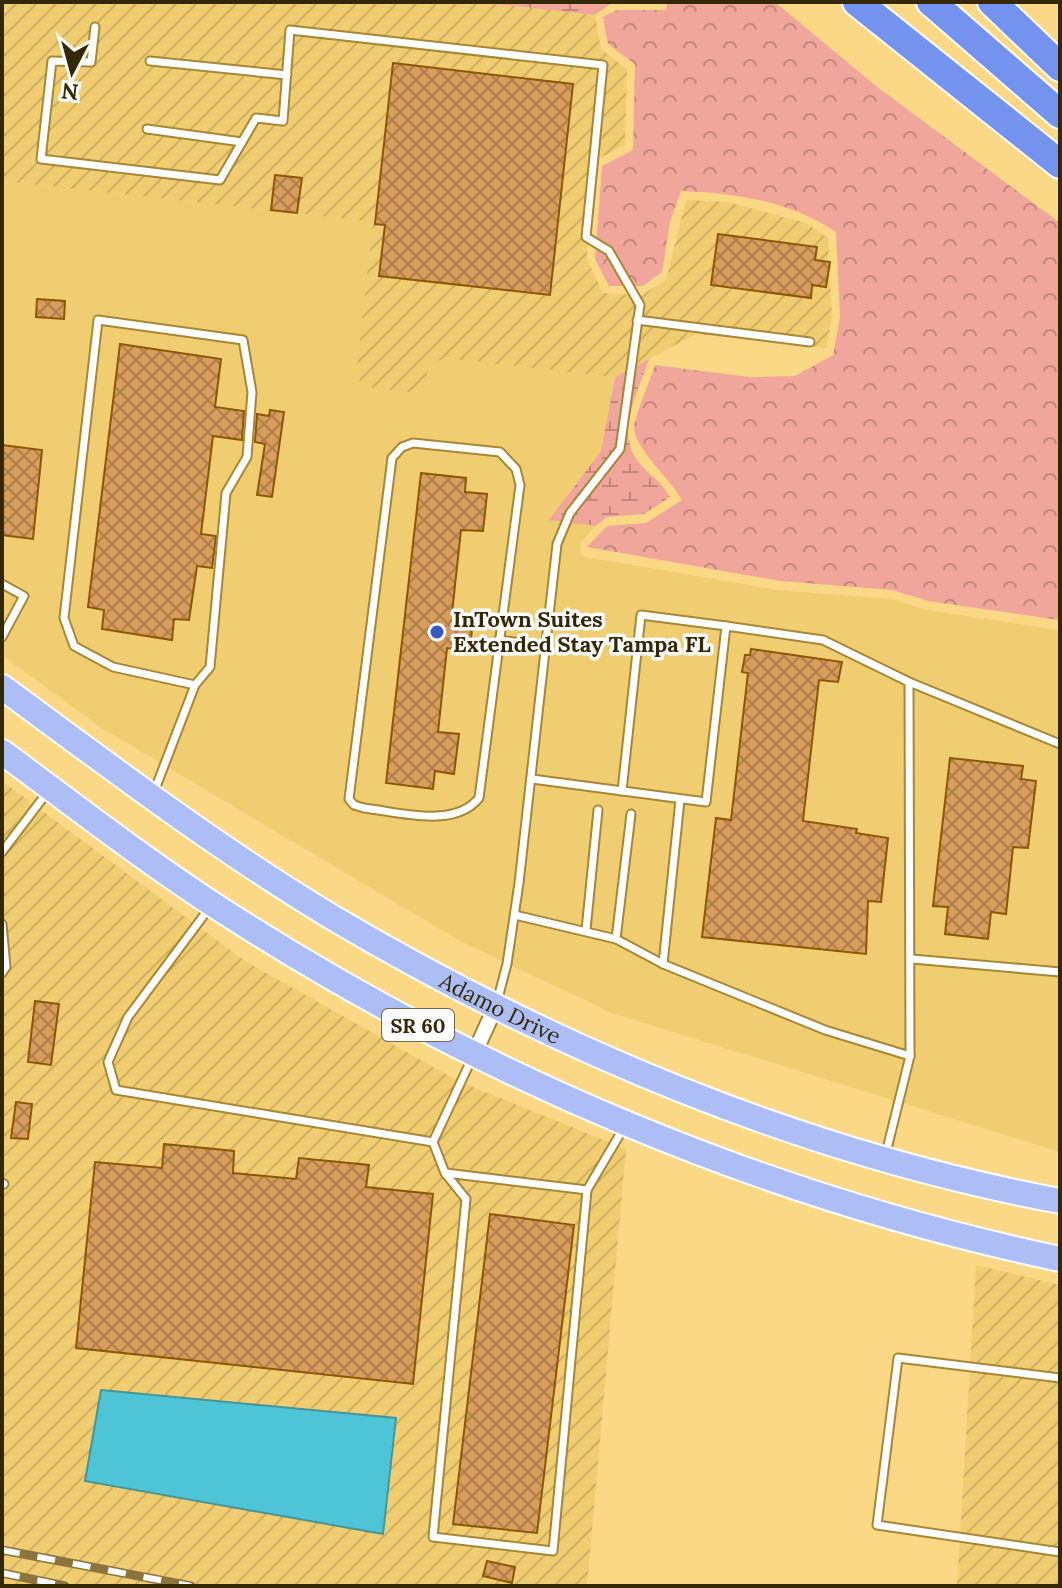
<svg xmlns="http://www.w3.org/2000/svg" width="1062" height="1588" font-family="Lora,serif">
  <defs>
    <pattern id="industrial-furrows" width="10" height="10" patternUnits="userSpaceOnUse" patternTransform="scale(2)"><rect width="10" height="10" fill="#f1cd71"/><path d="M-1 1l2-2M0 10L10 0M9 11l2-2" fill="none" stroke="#cfb060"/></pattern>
    <pattern id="forest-crowns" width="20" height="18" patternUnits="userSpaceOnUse" patternTransform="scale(2)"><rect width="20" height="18" fill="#f1a69b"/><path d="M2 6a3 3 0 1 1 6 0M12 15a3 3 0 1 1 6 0" fill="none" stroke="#c4877c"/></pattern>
    <pattern id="wetland-marsh" width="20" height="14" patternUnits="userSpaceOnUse" patternTransform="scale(2)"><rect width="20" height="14" fill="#f1a69b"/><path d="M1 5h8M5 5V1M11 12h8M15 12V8" fill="none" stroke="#c4877c"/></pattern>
    <pattern id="building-cross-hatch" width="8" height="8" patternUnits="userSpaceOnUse" patternTransform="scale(2)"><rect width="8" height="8" fill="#d79d5c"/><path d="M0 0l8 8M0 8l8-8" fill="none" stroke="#af804a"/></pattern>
  </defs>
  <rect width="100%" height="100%" fill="#fad886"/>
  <path fill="#f1cd71" d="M2 181 374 222 358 367 428 365 445 358 615 377 601 451 550 519 596 526 580 543 581 554 585 557 778 590 891 599 927 610 1060 630V1152L612 1013 460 941 100 727 2 655Z"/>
  <g fill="url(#industrial-furrows)" fill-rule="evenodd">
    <path d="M2 2H478L595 15 601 49 627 69 625 145 596 160 589 215 587 259 603 293 642 295 666 280 686 200 728 202 806 223 828 238 832 317 826 348 696 334 615 377 445 358 428 365 425 394 359 386 361 368 357 367 373 222 2 181Z"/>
    <path d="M2 781 245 961 458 1081 626 1149 587 1586H2ZM101 1390 383 1533 86 1481Z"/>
    <path d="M976 1265 1060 1285V1586H957Z"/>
  </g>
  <path fill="url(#forest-crowns)" d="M667 2H775L876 86 1060 223V620L928 601 892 590 780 581 587 547 607 526 646 523 682 500C671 480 632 446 634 426 636 414 650 380 655 365L750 377 795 376 833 355 840 317 836 232C790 201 735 193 681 191L670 222 662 272 643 286H609L595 259 602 166 633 150 635 64 608 44 603 17 617 10H666Z"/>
  <g fill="url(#wetland-marsh)">
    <path d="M478 2H613L595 15Z"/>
    <path d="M649 359C639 391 615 430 637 460 647 474 662 481 670 497L644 514 607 517 596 526 549 520 601 451 615 377Z"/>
  </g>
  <path fill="#4ec5d6" stroke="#469697" stroke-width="2" d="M101 1390 396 1418 383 1534 85 1481Z"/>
  <g fill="url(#building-cross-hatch)" stroke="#8c5706" stroke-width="2">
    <path d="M393 63 573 84 550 295 379 276 385 225 375 224Z"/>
    <path d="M275 175 302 178 297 213 271 210Z"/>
    <path d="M718 234 817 247 815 260 830 262 826 287 812 285 811 298 711 285Z"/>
    <path d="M37 299 65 301 64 319 36 317Z"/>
    <path d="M120 344 221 359 215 407 244 411 242 440 213 436 201 534 216 536 212 568 197 566 189 620 174 619 172 640 102 629 104 610 88 607Z"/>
    <path d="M270 410 284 412 272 497 257 495 265 444 255 442 257 414 269 416Z"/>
    <path d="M2 445 42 450 33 539 2 535Z"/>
    <path d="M421 473 466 478 465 492 487 494 483 531 461 530 452 613 473 616 470 651 447 648 438 732 459 734 454 774 435 771 433 789 386 783Z"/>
    <path d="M751 649 842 662 838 682 819 680 803 821 857 829 856 833 888 838 881 902 868 901 866 954 702 937 716 818 731 820 748 673 742 672 745 655H750Z"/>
    <path d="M950 758 1023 766 1021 779 1036 781 1028 848 1013 847 1006 914 991 912 988 939 945 934 948 907 933 906Z"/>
    <path d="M35 1001 59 1004 51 1065 28 1062Z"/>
    <path d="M16 1102 32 1104 28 1139 11 1138Z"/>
    <path d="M164 1144 234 1151 233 1173 296 1179 299 1158 369 1165 366 1187 433 1194 413 1384 76 1348 95 1162 162 1168Z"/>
    <path d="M490 1214 574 1225 537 1533 453 1524Z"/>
    <path d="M487 1561 515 1567 512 1583 483 1576Z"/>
  </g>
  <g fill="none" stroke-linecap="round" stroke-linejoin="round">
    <g stroke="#a78733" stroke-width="11">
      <g id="service">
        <path d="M95 27 91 62 52 61 41 159 220 180 256 118 283 121 290 30 603 65 586 237 609 251 640 305 620 449 570 513 557 544 519 883 507 964 497 1002"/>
        <path d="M150 61 287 75"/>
        <path d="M147 129 242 142"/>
        <path d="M637 320 810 342"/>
        <path d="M413 443 500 452 516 469 520 485 479 798C454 829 399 812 364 808L354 805 349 799 392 458 402 447Z"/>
        <path d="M2 584 24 596 2 637"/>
        <path d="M498 640 546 646"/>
        <path d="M909 682 1060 744"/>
        <path d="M532 779 706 802 726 626 823 640 909 682 910 1056"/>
        <path d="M622 791 641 615 726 626"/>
        <path d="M154 792 195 685 113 667 74 646 64 618 98 320 243 340 252 392 247 457 226 493 210 667 195 685"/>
        <path d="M2 852 49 790"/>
        <path d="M210 907 128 1017 108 1062 116 1090 433 1142 473 1056"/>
        <path d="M515 915 616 939 663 964 825 1030 910 1056 886 1153"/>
        <path d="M2 924 6 967 2 973"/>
        <path d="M586 930 598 810"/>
        <path d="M616 939 631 814"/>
        <path d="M912 959 1060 972"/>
        <path d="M663 964 680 800"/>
        <path d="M433 1142 445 1173 466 1199 433 1537 553 1551 587 1190 623 1129"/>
        <path d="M446 1173 587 1190"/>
        <path d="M2 1183 4 1184"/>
        <path d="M1060 1378 898 1358 877 1525 1060 1552"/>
      </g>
    </g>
    <g stroke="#a78733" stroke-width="18">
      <path id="minor" d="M474 1054 495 1008"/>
    </g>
    <g stroke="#fff" stroke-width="28">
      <g id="primary">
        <path id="s1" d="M2 687C109 766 216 847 330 916 554 1049 803 1153 1060 1201"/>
        <path d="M2 752C75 806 147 862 223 911 479 1076 762 1196 1060 1259"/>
      </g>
    </g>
    <g stroke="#fff" stroke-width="32">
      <g id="motorway">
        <path d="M857 2 1060 164"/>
        <path d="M931 2 1060 114"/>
        <path d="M992 2 1060 67"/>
      </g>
    </g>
    <use href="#service" stroke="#fff" stroke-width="7"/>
    <use href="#minor" stroke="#fff" stroke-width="14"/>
    <use href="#primary" stroke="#acbef5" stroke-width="24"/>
    <use href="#motorway" stroke="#7493ef" stroke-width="28"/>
    <g stroke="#8b753d" stroke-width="9">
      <g id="rail">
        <path d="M2 1550 191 1586"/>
        <path d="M2 1573 65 1586"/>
      </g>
    </g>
    <use href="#rail" stroke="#fdfdfd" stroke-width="6" stroke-dasharray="18" stroke-linecap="butt"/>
  </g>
  <circle fill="#3956c8" stroke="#fdfdfd" stroke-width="3" cx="437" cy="632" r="8"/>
  <g text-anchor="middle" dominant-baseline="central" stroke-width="7" stroke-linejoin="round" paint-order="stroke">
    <rect fill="#fdfdfd" stroke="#70674e" stroke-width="2" x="382" y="1009" width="72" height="32" rx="6"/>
    <g font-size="20" font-weight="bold" fill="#342703">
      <text x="418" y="1025">SR 60</text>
    </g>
    <g font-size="22" font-weight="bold" fill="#342703" stroke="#fdfdfd" text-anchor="start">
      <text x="453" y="619">InTown Suites<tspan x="453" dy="25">Extended Stay Tampa FL</tspan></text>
    </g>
    <g font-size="22" fill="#342703" stroke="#fdfdfd">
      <text stroke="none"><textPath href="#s1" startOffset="594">Adamo Drive</textPath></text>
    </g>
  </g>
  <rect width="1062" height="1588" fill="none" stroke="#342703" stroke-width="8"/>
  <g transform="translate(72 72) rotate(186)" stroke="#fdfdfd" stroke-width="6" paint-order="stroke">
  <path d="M0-6L14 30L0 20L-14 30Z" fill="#342703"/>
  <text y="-12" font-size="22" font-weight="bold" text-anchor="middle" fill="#342703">N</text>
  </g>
</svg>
